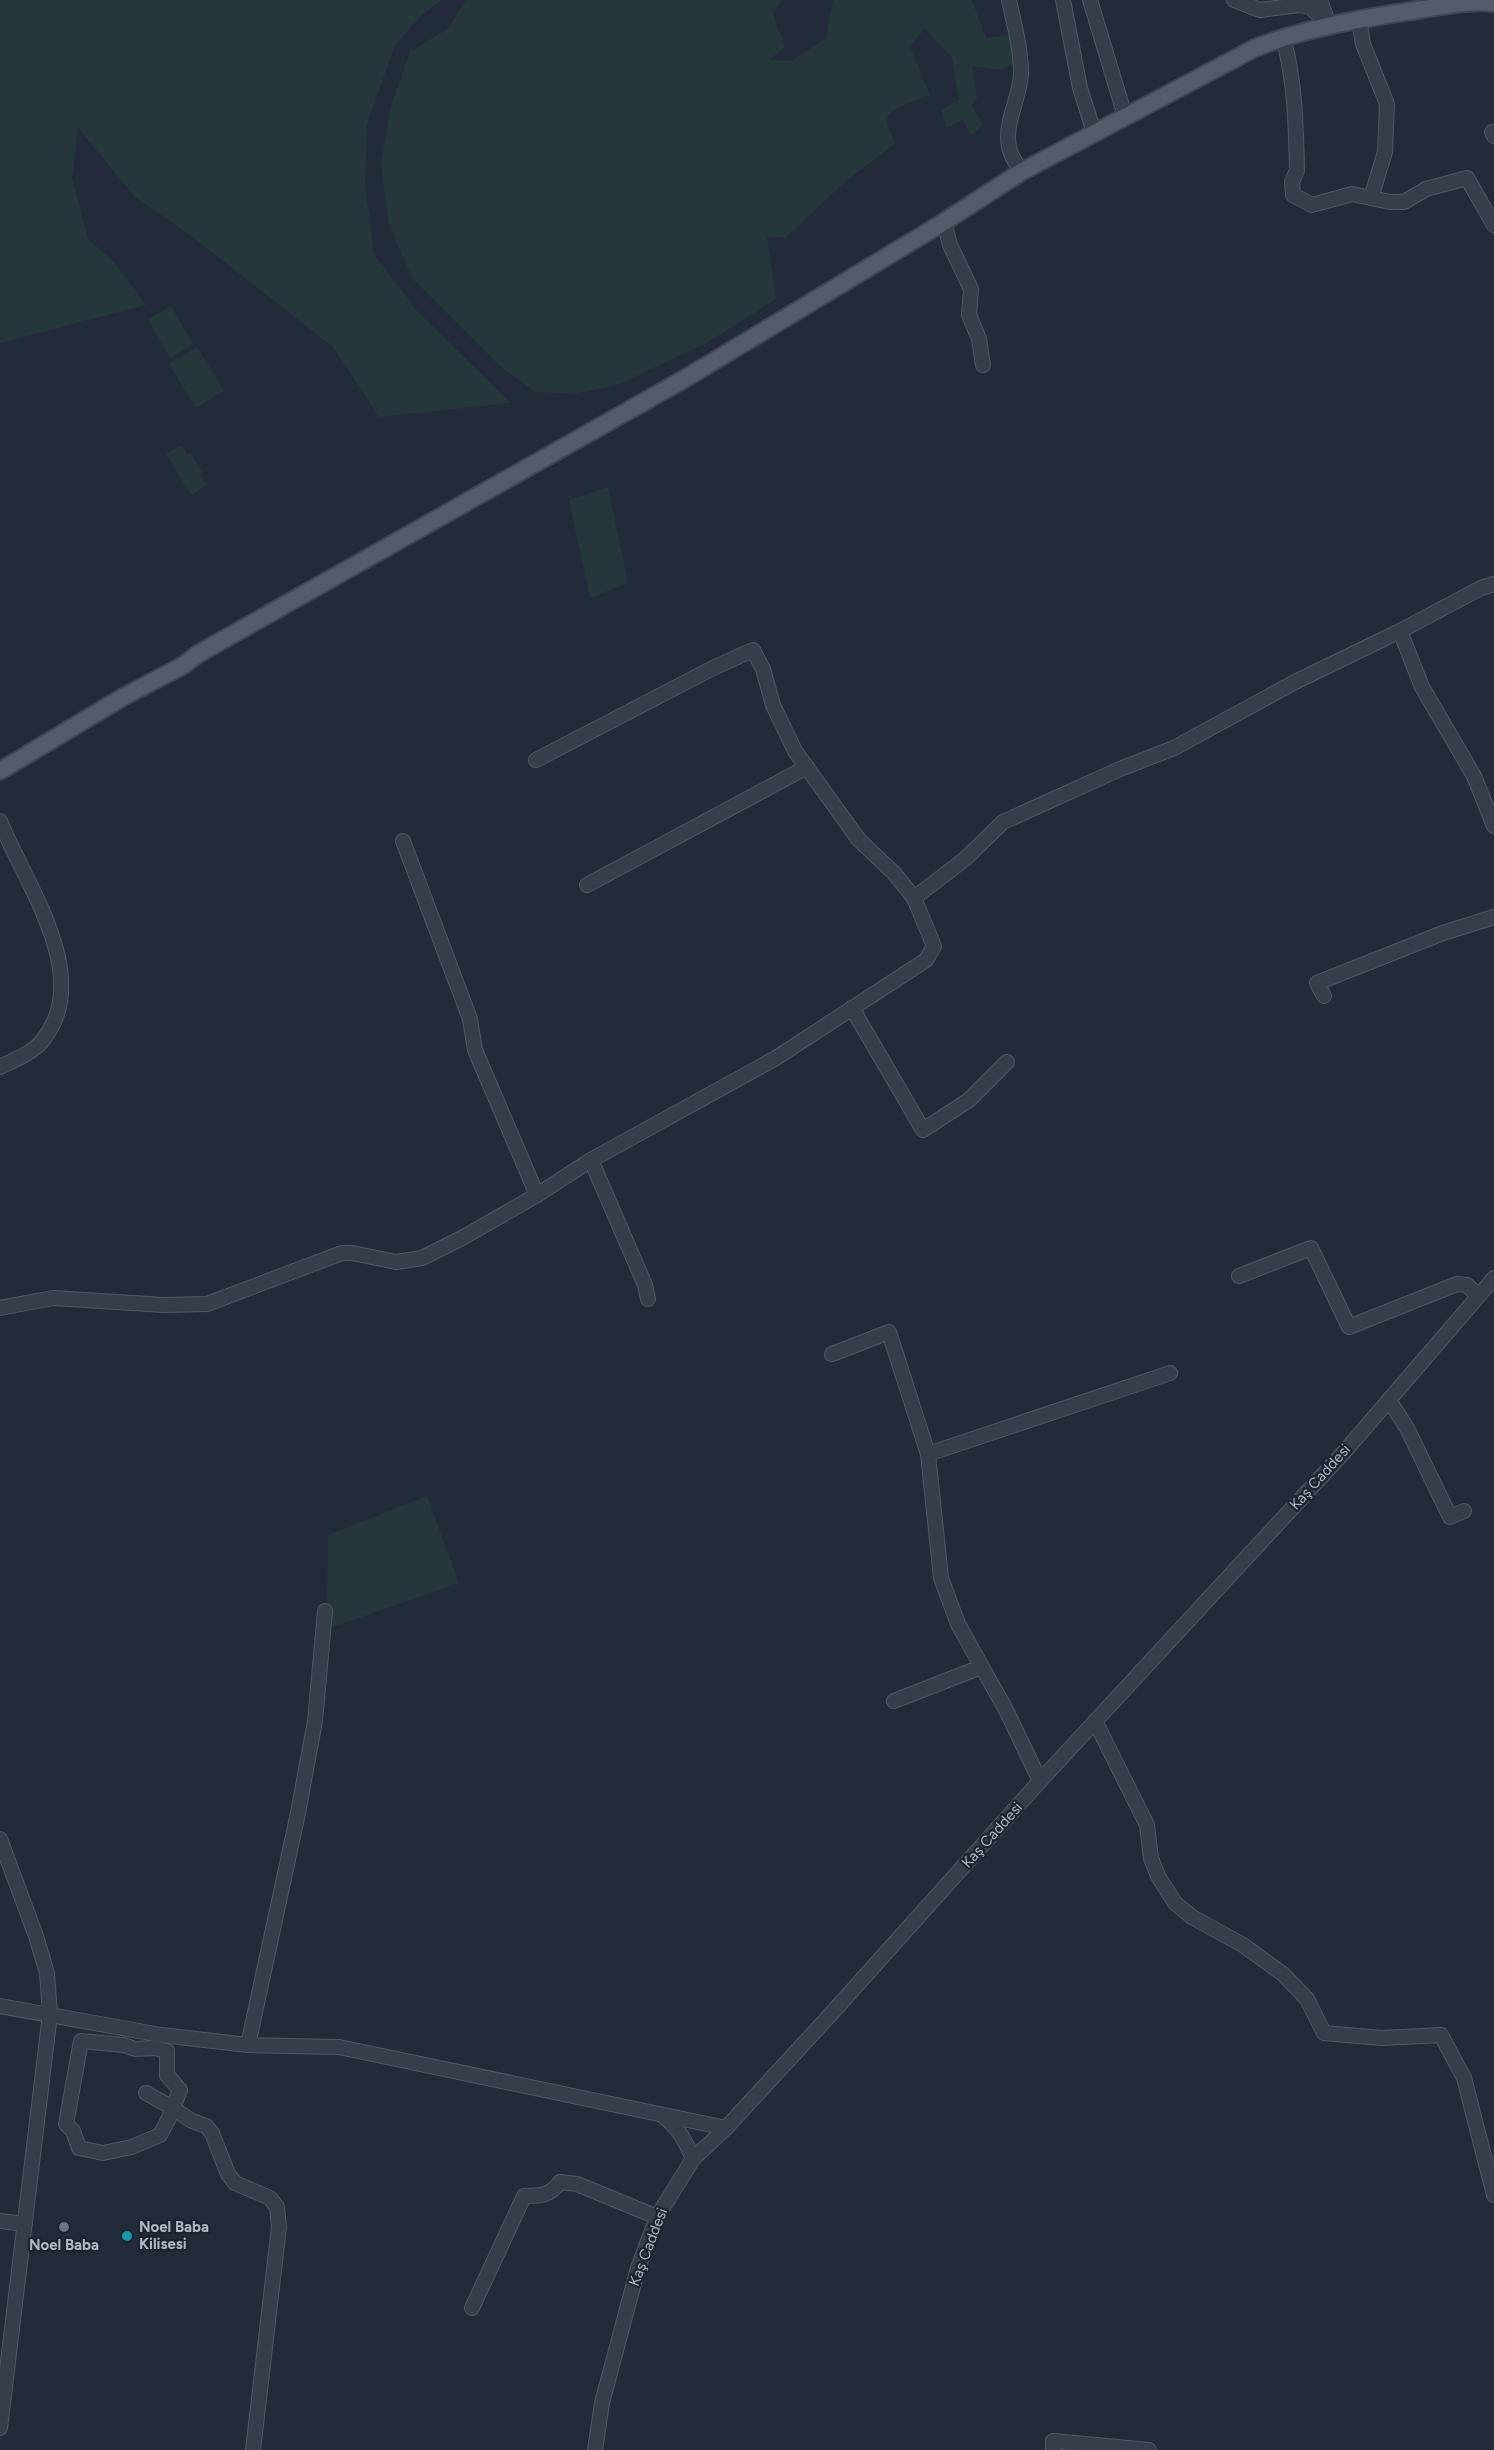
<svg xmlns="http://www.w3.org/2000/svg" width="1494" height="2450" font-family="Figtree,sans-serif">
  <rect width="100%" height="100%" fill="#232b3a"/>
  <g fill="#25373b">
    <path d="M0 0H441L420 17 395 45 367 124 365 185 374 254 417 311 511 403 379 417 333 347 190 235 135 197 78 128 72 177 88 239 115 263 146 305 0 343Z"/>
    <path d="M466 0H782L773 14 785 47 769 60 791 61 826 38 833 0H972L986 38 1013 35 1016 63 999 70 972 66 977 98 971 105 983 125 971 136 963 119 947 128 941 110 959 100 952 58 925 28 910 47 930 95C919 100 887 107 887 121 888 128 893 137 895 144L845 182 785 238 767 236 776 299 705 344 619 384 576 394 535 392 499 365 413 279 389 226 381 163 391 106 410 52 447 29Z"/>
    <path d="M171 306 193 344 170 358 148 319Z"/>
    <path d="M197 347 224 391 196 408 169 364Z"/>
    <path d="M181 445 187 454 190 452 203 473 201 475 207 485 191 495 166 454Z"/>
    <path d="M608 487 628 583 590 598 569 500Z"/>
    <path d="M427 1496 459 1583 327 1629 328 1535Z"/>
  </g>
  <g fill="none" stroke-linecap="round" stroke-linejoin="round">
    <g stroke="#525865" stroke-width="16">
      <g id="minor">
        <path d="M1009 0C1014 24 1021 48 1021 74 1020 98 1004 123 1009 147 1010 155 1017 164 1021 172"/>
        <path d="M1063 0 1080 88 1094 132"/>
        <path d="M1090 0 1125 116"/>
        <path d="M1234 0 1260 10 1299 5 1310 7 1329 24"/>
        <path d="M1320 0 1328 22"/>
        <path d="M1359 19 1363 44 1387 104 1385 152 1371 198"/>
        <path d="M1283 37C1295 80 1296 125 1297 170L1292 182 1293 195 1312 205 1352 194 1390 202H1404L1426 189 1467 178 1494 225"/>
        <path d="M1492 132 1494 136"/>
        <path d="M944 222 950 245 971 289 969 315 979 339 983 365"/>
        <path d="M1400 631 1422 687 1474 776 1494 826"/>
        <path d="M536 760 713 668 753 650 763 669 773 705 795 751 859 840 894 873 914 898"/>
        <path d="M0 821C25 884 94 976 43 1040 33 1053 14 1060 0 1067"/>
        <path d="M403 841 470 1019 475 1050 537 1195"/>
        <path d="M587 885 807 767"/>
        <path d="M1324 996 1317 983 1443 933 1494 917"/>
        <path d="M852 1008 923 1130 969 1100 1007 1062"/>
        <path d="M591 1160 645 1285 648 1299"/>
        <path d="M1239 1276 1311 1248 1349 1327 1457 1284 1467 1285 1478 1296"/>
        <path d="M0 1308 53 1298 164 1305 207 1304 342 1253H352L396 1262 422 1258 462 1238 537 1195 591 1160 776 1058 926 960 934 946 914 898 965 859 1003 822 1120 769 1174 748 1295 682 1400 631 1481 588 1494 584"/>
        <path d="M832 1354 889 1332 928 1454 941 1578 958 1624 1006 1710 1040 1781"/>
        <path d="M1389 1400 1407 1428 1450 1517 1464 1511"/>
        <path d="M928 1454 1170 1373"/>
        <path d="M894 1701 981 1667"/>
        <path d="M1095 1721 1147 1825 1151 1858 1158 1876 1175 1903 1192 1917 1243 1945 1283 1974 1307 1999 1324 2033 1382 2038 1441 2035 1464 2078 1494 2195"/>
        <path d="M0 1839 36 1936 47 1973 50 2014 0 2428"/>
        <path d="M0 2006 161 2035 248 2045 339 2047 726 2128"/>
        <path d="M81 2041 124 2045 135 2049 155 2048 167 2051V2075L180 2090 169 2118 160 2135 132 2147 103 2153 79 2148 73 2131 66 2124Z"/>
        <path d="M248 2045 298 1813 315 1721 325 1611"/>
        <path d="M146 2093 173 2108 192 2121 206 2126 212 2133 228 2174 235 2183 270 2198 277 2207 279 2227 253 2450"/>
        <path d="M662 2115C678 2127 685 2140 693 2159"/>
        <path d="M0 2221 25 2224"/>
        <path d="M472 2308 524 2196C540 2196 550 2196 560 2182L577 2184 657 2217"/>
        <path d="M595 2450 602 2403 638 2268 657 2217 693 2159 726 2128 831 2014 1040 1781 1346 1450 1494 1278"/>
        <path d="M1053 2450V2441L1149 2450"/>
      </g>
    </g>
    <g stroke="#404753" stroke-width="20">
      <path id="major" d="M0 771 123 697 184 665 198 654 686 378 944 222 1021 172 1255 48C1306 28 1358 19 1411 11 1438 7 1467 0 1494 3"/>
    </g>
    <use href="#minor" stroke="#363e4b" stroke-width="14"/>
    <use href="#major" stroke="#545c6b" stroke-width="16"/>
  </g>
  <circle fill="#6b7280" stroke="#1c232f" stroke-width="2" cx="64" cy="2227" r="6"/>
  <circle fill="#0f9aa8" stroke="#1c232f" stroke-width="2" cx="127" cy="2236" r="6"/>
  <g text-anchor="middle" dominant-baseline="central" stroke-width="4.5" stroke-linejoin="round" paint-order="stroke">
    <g font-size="15" fill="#b2b8c6" stroke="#1c232f">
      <text transform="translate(1320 1477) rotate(-48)">Kaş Caddesi</text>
      <text transform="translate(992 1835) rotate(-48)">Kaş Caddesi</text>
      <text transform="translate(648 2247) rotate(-69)">Kaş Caddesi</text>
    </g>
    <g font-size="15" font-weight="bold" fill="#b2b8c6" stroke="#1c232f" text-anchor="start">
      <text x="139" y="2227">Noel Baba<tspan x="139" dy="17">Kilisesi</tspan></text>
      <text x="64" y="2245" text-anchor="middle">Noel Baba</text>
    </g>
  </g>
</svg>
